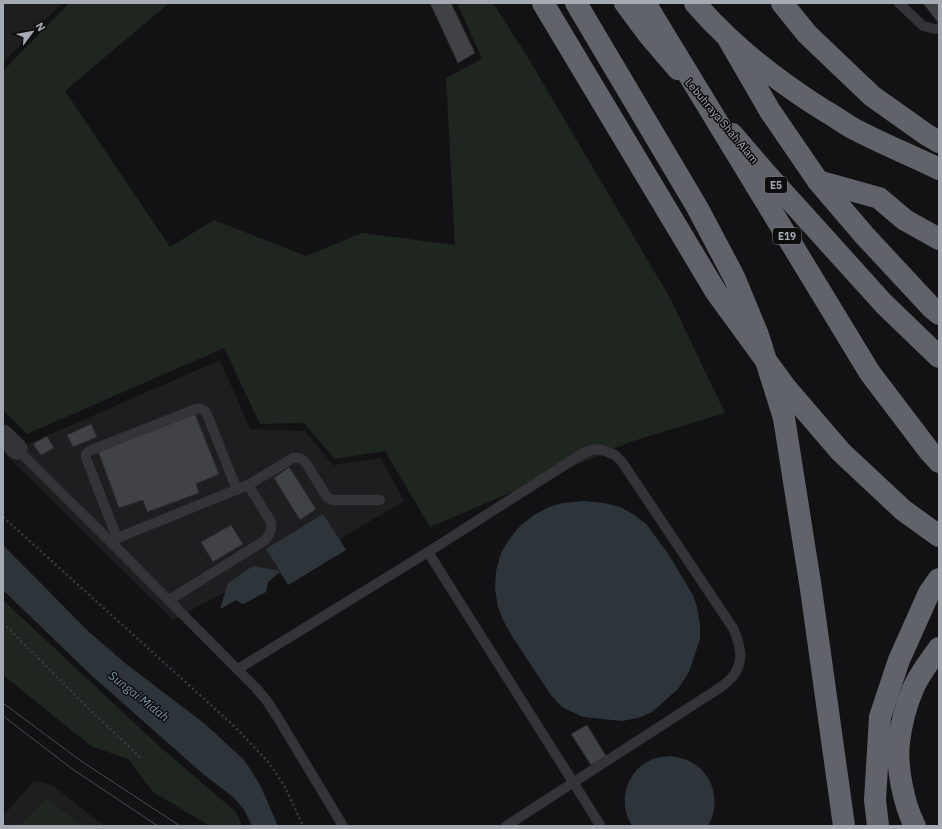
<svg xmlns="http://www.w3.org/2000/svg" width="942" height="829" font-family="'IBM Plex Sans',sans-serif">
  <rect width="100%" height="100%" fill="#121214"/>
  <g fill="#1e1e20">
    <path d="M3 3H62L3 62Z"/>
    <path d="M220 360 250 429 305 431 333 465 381 458 404 501 340 539 346 550 288 585 280 572 268 582 266 592 243 604 236 600 220 609 225 592 173 620 4 453 17 449Z"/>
    <path d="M34 781 52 785 104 826H3V816Z"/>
  </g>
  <g fill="#1f261f">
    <path d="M69 3H169L65 91 170 247 214 220 306 256 362 233 455 245 446 78 482 59 457 3H493L527 56 670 298 725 413 630 442 430 527 385 451 335 459 304 423 260 424 224 348 27 434 3 410V71Z"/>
    <path d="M3 600 160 747 236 812 242 826H210L153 792 128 759 91 746 3 675Z"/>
    <path d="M46 798 82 826H20Z"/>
  </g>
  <g fill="#2d353b">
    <path d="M583 501 604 503 620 507 633 514 646 524 667 552 693 595 697 607 700 624V639L689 672 678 689 652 712 638 718 622 721 583 717 562 707 550 694 512 636 503 620 498 607 495 589 496 571 501 553 508 541 520 526 534 515 549 507 563 503Z"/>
    <path d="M323 514 346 550 288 585 280 572 268 582 266 592 243 604 236 600 220 609 228 583 253 566 280 571 266 549Z"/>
    <path d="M3 545 89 632 125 663 205 724 243 759 251 770 261 787 278 826H252L243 808 232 796 203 774 90 674 3 590Z"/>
    <path d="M670 756C677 757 684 758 691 762 714 774 721 804 708 826H632C620 807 623 781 641 766 649 759 659 757 670 756Z"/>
  </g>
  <g fill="#414246" stroke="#2c2c2f">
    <path d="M430 3H451L475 53 458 63Z"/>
    <path d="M923 3H939V24Z"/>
    <path d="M195 414 219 474 196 484 199 493 147 512 143 500 119 508 98 451Z"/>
    <path d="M91 424 97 437 73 447 67 435Z"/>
    <path d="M47 436 54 448 41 455 33 444Z"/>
    <path d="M289 467 316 509 300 520 274 478Z"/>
    <path d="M231 525 243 544 213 562 201 542Z"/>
    <path d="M587 725 606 756 591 765 571 734Z"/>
  </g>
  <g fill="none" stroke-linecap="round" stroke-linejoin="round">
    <g stroke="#3a3b3f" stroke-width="2.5" stroke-dasharray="2 3" stroke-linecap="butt">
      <path d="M3 517 233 725 270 764 285 787 303 826"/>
      <path d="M3 623 90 710 141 758"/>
    </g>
    <g stroke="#343438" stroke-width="10">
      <path d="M899 3 923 26 935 29 939 28"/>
      <path d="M17 449 110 541 256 688 267 701 278 718 343 826"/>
      <path d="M117 538 86 458V454L89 451 196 409C201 408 203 409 206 412L237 490"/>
      <path d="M110 541 248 485 293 458C299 457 302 459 306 463L327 497 332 500H380"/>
      <path d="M428 552 573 782 600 825"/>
      <path d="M169 600 264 541C270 535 273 528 270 520L248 485"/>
      <path d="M238 669 428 552 585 452 595 449 605 451 615 455 622 462 733 628C740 644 745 661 733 676 730 680 725 684 721 687L506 826"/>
    </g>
    <path stroke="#343438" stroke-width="21" d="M3 435 17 449"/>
    <g stroke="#606369" stroke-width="22">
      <path d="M576 3 697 207 734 277 758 335 784 418 811 589 844 826"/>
      <path d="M625 3 648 34 678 69"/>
      <path d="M782 3 807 34 872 96 927 135 939 142"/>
      <path d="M729 40 770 111 818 181 865 236 932 308 939 314"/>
      <path d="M732 134 763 170 884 304 939 357"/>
      <path d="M818 181 879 198 905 220 939 239"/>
      <path d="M878 826 875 800 880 717 899 660 929 593 939 579"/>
      <path d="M915 826C904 805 896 767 899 742 901 726 906 705 913 689 919 674 930 661 939 648"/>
    </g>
    <g stroke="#4b4c51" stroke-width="1">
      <path d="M3 703 81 761 180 826"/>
      <path d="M3 716 71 768 158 826"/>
    </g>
    <g stroke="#606369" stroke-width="22">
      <path d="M543 3 716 292 786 388 841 452 903 510 939 536"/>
      <path d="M645 3 870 373 930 452 939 462"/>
      <path d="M695 3C732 46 777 81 825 111 836 117 846 125 856 130 883 144 912 156 939 169"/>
    </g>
  </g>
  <g text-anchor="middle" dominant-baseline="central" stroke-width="3" stroke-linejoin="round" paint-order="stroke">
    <g fill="#0d0d0e" stroke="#777b82" stroke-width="1">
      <rect x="765" y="177" width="22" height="16" rx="3"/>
      <rect x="773" y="228" width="28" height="16" rx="3"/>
    </g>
    <g font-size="10" font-weight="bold" fill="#a5aab3">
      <text x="776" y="185">E5</text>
      <text x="787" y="236">E19</text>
    </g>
    <g font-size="11" fill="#a5aab3" stroke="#0d0d0e">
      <text transform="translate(722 121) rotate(50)">Lebuhraya Shah Alam</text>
    </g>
    <g font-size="12" font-style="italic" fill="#7f98ab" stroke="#0d0d0e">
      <text transform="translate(139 696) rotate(38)">Sungai Midah</text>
    </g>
  </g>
  <rect width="942" height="829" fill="none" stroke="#a5aab3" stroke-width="8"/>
  <g transform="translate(32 32) rotate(58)" stroke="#0d0d0e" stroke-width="3" paint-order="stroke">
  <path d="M0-3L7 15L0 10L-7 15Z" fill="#a5aab3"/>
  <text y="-6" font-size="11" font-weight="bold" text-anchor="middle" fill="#a5aab3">N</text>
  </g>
</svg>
